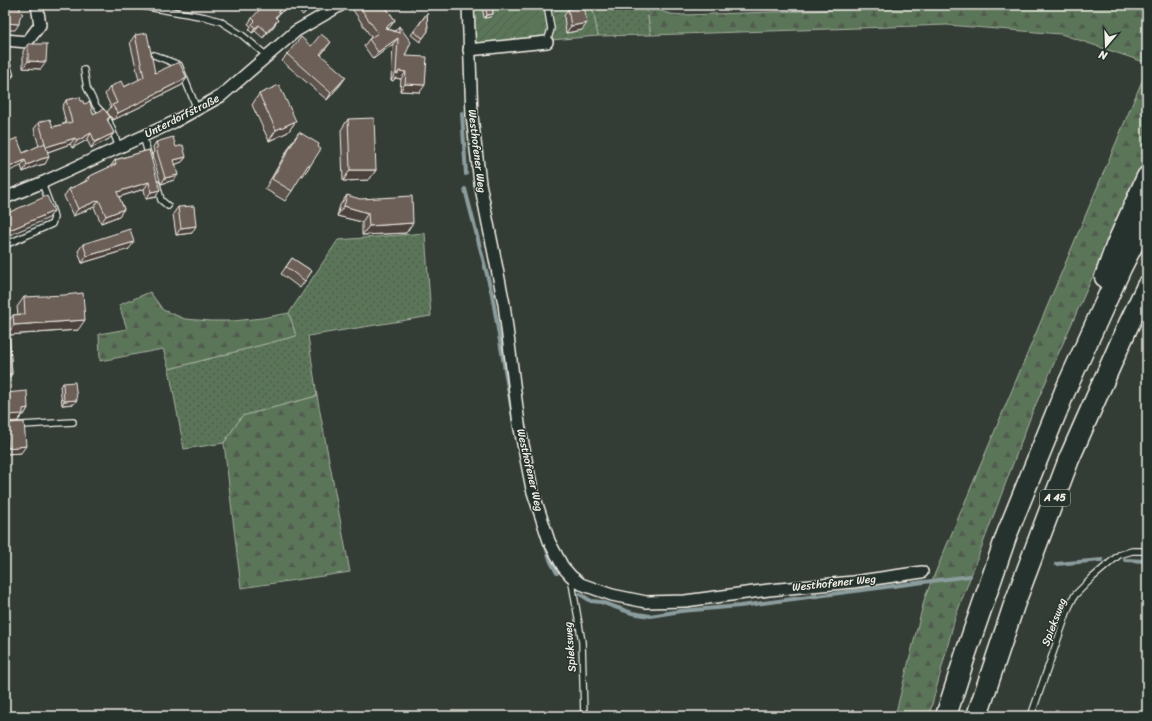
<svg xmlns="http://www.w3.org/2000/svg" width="1152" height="721" font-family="Sriracha,sans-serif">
  <defs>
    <pattern id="grass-dots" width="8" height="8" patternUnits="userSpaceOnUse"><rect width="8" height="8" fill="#5a7459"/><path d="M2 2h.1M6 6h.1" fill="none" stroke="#515c4f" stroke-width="1.8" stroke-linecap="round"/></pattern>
    <pattern id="forest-firs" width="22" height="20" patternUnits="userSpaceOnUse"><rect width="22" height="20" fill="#5a7459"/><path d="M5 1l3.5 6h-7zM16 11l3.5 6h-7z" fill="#515c4f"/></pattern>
    <pattern id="garden-furrows" width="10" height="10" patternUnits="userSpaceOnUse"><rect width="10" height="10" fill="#5a7459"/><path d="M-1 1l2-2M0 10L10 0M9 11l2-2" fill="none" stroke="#515c4f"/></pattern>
  </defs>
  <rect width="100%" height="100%" fill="#343c36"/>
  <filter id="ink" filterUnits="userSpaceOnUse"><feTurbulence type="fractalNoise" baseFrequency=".025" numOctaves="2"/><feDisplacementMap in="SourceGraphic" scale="8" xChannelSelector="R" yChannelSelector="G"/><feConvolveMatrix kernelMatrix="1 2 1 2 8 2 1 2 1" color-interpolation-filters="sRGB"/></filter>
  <g filter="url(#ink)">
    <g fill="url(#grass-dots)" stroke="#a7b2a0">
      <path d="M592 5H646L651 35 598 36Z"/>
      <path d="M425 233 431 316 308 336 317 396 242 416 224 443 184 449 169 369 296 336 289 313 338 240Z"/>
    </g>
    <g fill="url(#forest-firs)" stroke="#a7b2a0">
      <path d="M646 5C653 5 659 11 667 13 672 15 678 14 683 15L981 5H1147V63L1061 34 947 25 651 35Z"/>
      <path d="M1147 69V154L1032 413 955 618 929 716H895L925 597Z"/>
      <path d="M150 292 163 310 185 319 211 321H233L262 318 289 313 296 336 169 369 163 349 100 361 99 334 127 329 119 305Z"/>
      <path d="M317 396 350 572 241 588 224 443 242 416Z"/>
    </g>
    <path fill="url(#garden-furrows)" stroke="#a7b2a0" d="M474 5H592L598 36 481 46 475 42Z"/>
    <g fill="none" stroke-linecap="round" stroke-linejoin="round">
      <g stroke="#8c9d9e" stroke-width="4">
        <path d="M462 113 466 174"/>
        <path d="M465 189 492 294 515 429"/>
        <path d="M545 544 551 562 557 573"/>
        <path d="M1125 560 1147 561"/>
        <path d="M1056 564 1102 560"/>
        <path d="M580 594 591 601 601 602 632 613 650 616 681 611 740 606 970 576"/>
      </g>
      <g stroke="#f4f1e8" stroke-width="8">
        <g id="service">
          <path d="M136 5 205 17 220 21 242 35 267 56"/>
          <path d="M673 5H700"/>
          <path d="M547 42 551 29 547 5"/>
          <path d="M154 55 179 65 197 109"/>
          <path d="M84 70 87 88 96 106 108 119 119 147"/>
          <path d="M143 136 149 157"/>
          <path d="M157 184 161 200 168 206"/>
          <path d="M5 245 52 224 54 218 53 213 42 183"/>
          <path d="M5 426 73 422"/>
          <path d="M571 577 582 642 584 716"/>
          <path d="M1031 716 1069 607 1075 595 1092 578 1119 555 1132 551H1147"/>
        </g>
      </g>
      <g stroke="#f4f1e8" stroke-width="14">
        <g id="minor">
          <path d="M468 5 472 116 480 183 504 304 519 424 532 489 549 541 563 567 571 576 581 584 612 595 646 602 685 601 769 590 853 582 922 572"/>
          <path d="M5 40 27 42 40 25 37 5"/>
          <path d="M469 50 547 42"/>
          <path d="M5 198 46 181 174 122 221 96 296 31 341 5"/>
        </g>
      </g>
      <g stroke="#f4f1e8" stroke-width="23">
        <g id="motorway">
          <path d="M1105 277 1116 246 1147 177"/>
          <path d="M946 716 966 653 1007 534 1065 391 1121 268 1147 217"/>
          <path d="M977 716 1014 605 1069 459 1127 328 1147 286"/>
        </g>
      </g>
      <use href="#service" stroke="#26332d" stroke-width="5.5"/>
      <use href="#minor" stroke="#26332d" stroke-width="11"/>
      <use href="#motorway" stroke="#26332d" stroke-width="20"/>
    </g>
    <g fill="#5d524d" stroke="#f4f1e8">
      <path d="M290 5H311L303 15Z"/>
      <path d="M357 5H384L395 20 390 27 388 29 395 31 399 26 405 56 420 92 400 91 401 79 395 78 393 81 391 80 393 44 373 59 364 46 369 39 371 37 353 10Z"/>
      <path d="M409 5H416L411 8Z"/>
      <path d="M482 5H492L493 14 490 17 484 18Z"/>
      <path d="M266 9H285L280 13 276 18 274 26 263 38 255 31 252 33 249 30 251 26 248 24 252 18Z"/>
      <path d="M568 9 582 30 566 33 564 16Z"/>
      <path d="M427 13 428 31 420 42 411 35Z"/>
      <path d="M135 35 155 73 182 85 148 102 146 104 113 120 107 112 111 107 105 94 110 87H124L139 80 130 42Z"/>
      <path d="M331 42 321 55 341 84 327 100 282 61 287 54 311 46Z"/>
      <path d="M28 44 41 69 23 68V51Z"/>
      <path d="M259 94 296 121 288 132 269 141 252 105Z"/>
      <path d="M66 100 81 101 93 114 110 117 108 121 114 133 109 139 91 148 87 140 72 148 70 144 48 152 45 164 36 166 23 172 21 166 23 153 39 146 34 129 39 122 53 127 66 123 62 107Z"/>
      <path d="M348 119 376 170 369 180 343 181 341 130Z"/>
      <path d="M299 132 318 147 310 166 303 176 301 175 292 191 285 201 265 189 292 142Z"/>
      <path d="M156 142 186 157 182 162 176 164 174 180 161 184 152 154 154 152 153 147Z"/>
      <path d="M149 150 156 197 146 199 144 189 119 197 124 209 119 216 101 223 94 207 73 216 64 196 69 189 84 182 88 177 110 167 115 160Z"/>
      <path d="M347 195 406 233 362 235V222L337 216 340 205Z"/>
      <path d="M178 207 192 233 176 235 173 214Z"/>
      <path d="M83 244 129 249 82 263 78 251Z"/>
      <path d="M292 258 312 271 300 288 281 274Z"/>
      <path d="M24 297 78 330 9 335 12 374 8 379 6 325 13 315H18L17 307Z"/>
      <path d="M63 383 74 404 62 405 60 386Z"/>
      <path d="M5 393 28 408 24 415H22L18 421 7 422 21 453 5 454Z"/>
    </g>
    <g fill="#4c423e" stroke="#f4f1e8">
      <path d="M164 5H180L178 8Z"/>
      <path d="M287 5H288L285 9 275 17 278 11Z"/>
      <path d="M493 14 490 17 484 18 487 15Z"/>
      <path d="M278 20 274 26 263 38 267 32Z"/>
      <path d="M395 20 390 27 380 35 385 28Z"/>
      <path d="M5 23 19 24 15 30H5Z"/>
      <path d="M587 23 582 30 566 33 571 26Z"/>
      <path d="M259 25 255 31 252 33 255 28Z"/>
      <path d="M398 38 393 44 373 59 378 52Z"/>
      <path d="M28 61 46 62 41 69 23 68Z"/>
      <path d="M399 71 406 72 401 79 395 78 393 81 391 80 396 73Z"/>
      <path d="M14 75 9 82 5 83V78Z"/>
      <path d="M346 77 341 84 327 100 331 93Z"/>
      <path d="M187 78 182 85 148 102 146 104 113 120 118 113 151 96Z"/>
      <path d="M405 84 425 85 420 92 400 91Z"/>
      <path d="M296 121 288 132 269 141 276 130Z"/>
      <path d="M91 133 87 140 72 148 77 141Z"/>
      <path d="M114 133 109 139 91 148 95 142Z"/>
      <path d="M75 138 70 144 42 154 46 147Z"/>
      <path d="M49 157 45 164 36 166 23 172 27 165 41 159Z"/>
      <path d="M186 157 182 162 171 166 174 160Z"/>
      <path d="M25 160 21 166 5 173V169Z"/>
      <path d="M350 170H376L369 180 343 181Z"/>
      <path d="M178 175 174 180 161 184 165 178Z"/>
      <path d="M149 182 144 189 112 199 117 192Z"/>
      <path d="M160 190 156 197 146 199 151 192Z"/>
      <path d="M99 200 94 207 73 216 78 209Z"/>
      <path d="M344 206 368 213 362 222 337 216Z"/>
      <path d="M124 209 119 216 101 223 106 216Z"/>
      <path d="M54 211 49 218 5 237V232Z"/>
      <path d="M413 223 406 233 362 235 369 226Z"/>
      <path d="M196 226 192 233 176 235 181 228Z"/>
      <path d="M134 242 129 249 82 263 87 256Z"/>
      <path d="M85 320 78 330 7 335 14 325Z"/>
      <path d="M8 374H12L7 380Z"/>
      <path d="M77 400 74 404 62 405 64 401Z"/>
      <path d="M28 408 24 415H22L18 421 5 422 6 417 9 415 23 409Z"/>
      <path d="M26 446 21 453 5 454V451L8 448Z"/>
    </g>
    <g fill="#6c5f59" stroke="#f4f1e8">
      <path d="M5 5H20V11L23 14 20 17 19 24 5 23Z"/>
      <path d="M270 5H287L278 11 280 13 275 17 278 20 267 32 259 25 255 28 252 24 255 21 252 18 263 6 266 9Z"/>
      <path d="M303 5H310L308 8Z"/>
      <path d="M358 5H384L395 20 385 28 399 33V26L411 42 405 56 427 57 425 85 405 84 406 72 399 71 398 74 396 73 398 38 378 52 369 39 378 33Z"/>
      <path d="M485 5H492L493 14 487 15Z"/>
      <path d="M584 6 587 23 571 26 568 9Z"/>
      <path d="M427 13 428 31 423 38 414 32Z"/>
      <path d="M147 33 155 73 179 62 187 78 151 96V97L118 113 112 105 117 103 110 87 121 81 124 87 144 77 135 35Z"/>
      <path d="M321 34 331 42 320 54 346 77 331 93 287 54 301 37 311 46Z"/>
      <path d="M28 44H47L46 62 28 61Z"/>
      <path d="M8 55 14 75 5 78V56Z"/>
      <path d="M279 85 296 121 276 130 259 94Z"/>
      <path d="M80 97 81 101H83L84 104 90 102 93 114 104 109 110 117 107 119 114 133 95 142 91 133 77 141 75 138 46 147 39 122 50 119 53 127 72 122 66 100Z"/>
      <path d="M374 118 376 170H350L348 119Z"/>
      <path d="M299 132 319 144 318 147 321 149 310 166 308 165 292 191 272 179Z"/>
      <path d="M173 137 176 147 183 145 186 157 174 160 178 175 165 178 156 148H158L156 142Z"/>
      <path d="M17 138 23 153 45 143 49 157 41 159 27 165 25 160 5 169V143Z"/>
      <path d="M149 150 160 190 151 192 149 182 117 192 124 209 106 216 99 200 78 209 69 189 89 180 88 177 116 164 115 160Z"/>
      <path d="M347 195 360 199 412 196 413 223 369 226 368 213 344 206Z"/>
      <path d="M47 196 54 211 5 232V214Z"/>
      <path d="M194 206 196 226 181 228 178 207Z"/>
      <path d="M130 229 134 242 87 256 83 244Z"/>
      <path d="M292 258 312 271 305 281 286 267Z"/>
      <path d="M83 293 85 320 14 325 13 315 25 314 24 297 64 295Z"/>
      <path d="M5 329H9L12 374H8V384H5Z"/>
      <path d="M75 382 77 400 64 401 63 383Z"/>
      <path d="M27 391 28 408 23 409V414L9 415 6 417V419L7 422 10 423 24 422 26 446 8 448 5 418V393Z"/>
    </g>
  </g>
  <g text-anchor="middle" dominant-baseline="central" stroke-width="3" stroke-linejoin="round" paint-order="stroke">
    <rect fill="#26332d" stroke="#b6b8b0" stroke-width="1" x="1040" y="490" width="30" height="16" rx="3"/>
    <g font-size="10" font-weight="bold" fill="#f4f1e8">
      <text x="1055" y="498">A 45</text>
    </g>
    <g font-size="11" fill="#f4f1e8" stroke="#26332d">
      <text transform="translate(182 116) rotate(-27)">Unterdorfstraße</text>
      <text transform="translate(477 151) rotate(83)">Westhofener Weg</text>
      <text transform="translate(530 470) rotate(77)">Westhofener Weg</text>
      <text transform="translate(834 583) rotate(-6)">Westhofener Weg</text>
      <text transform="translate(1054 622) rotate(-69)">Spieksweg</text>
      <text transform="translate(570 647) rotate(-95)">Spieksweg</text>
    </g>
  </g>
  <rect width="1152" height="721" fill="none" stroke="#26332d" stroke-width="20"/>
  <rect x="10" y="10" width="1132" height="701" fill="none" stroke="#f4f1e8" stroke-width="1.5" filter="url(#ink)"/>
  <g transform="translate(1106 46) rotate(199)" stroke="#26332d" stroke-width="3" paint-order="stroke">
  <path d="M0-3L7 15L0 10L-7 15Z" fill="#f4f1e8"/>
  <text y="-6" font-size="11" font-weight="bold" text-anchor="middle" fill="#f4f1e8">N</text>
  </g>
</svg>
